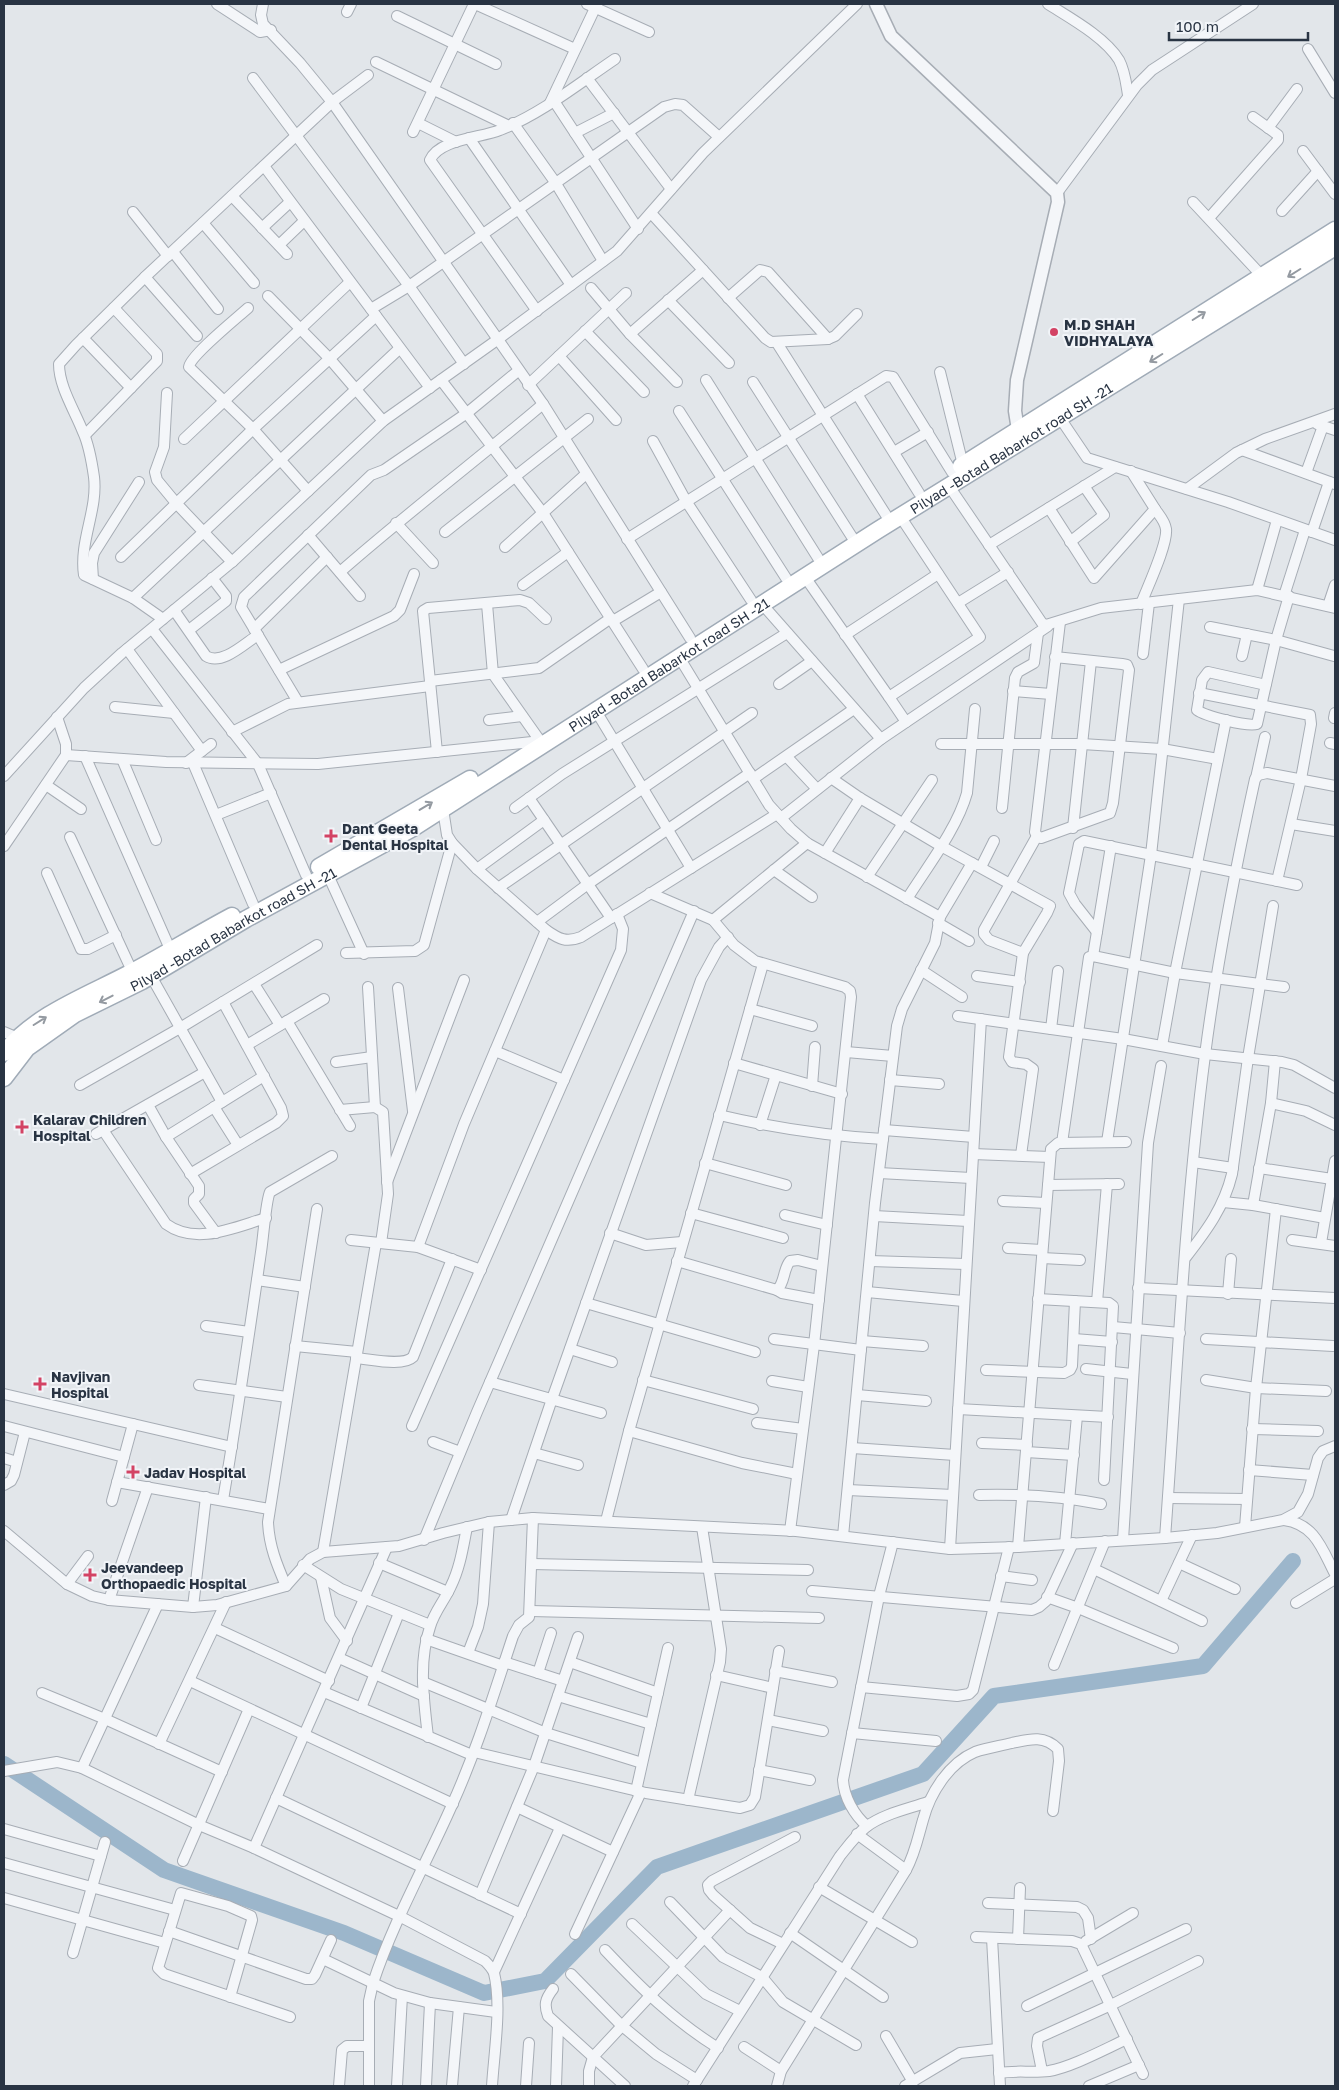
<svg xmlns="http://www.w3.org/2000/svg" width="1339" height="2090" font-family="'Golos Text',sans-serif">
  <rect width="100%" height="100%" fill="#e2e6ea"/>
  <g fill="none" stroke-linecap="round" stroke-linejoin="round">
    <path stroke="#9cb6cb" stroke-width="16" d="M4 1764 164 1870 344 1933 484 1993 545 1981 657 1867 923 1774 994 1696 1203 1666 1293 1561"/>
    <g stroke="#a7adb5" stroke-width="12">
      <g id="minor">
        <path d="M217 4 260 32 271 30"/>
        <path d="M263 4 261 15 263 24 300 63 332 102 543 404 690 638"/>
        <path d="M475 4 575 49"/>
        <path d="M587 4 649 32"/>
        <path d="M1048 4C1070 18 1105 37 1119 60 1125 71 1126 83 1128 95"/>
        <path d="M347 12 351 4"/>
        <path d="M397 16 496 64"/>
        <path d="M1308 49 1335 93"/>
        <path d="M376 62 509 126"/>
        <path d="M253 78 409 286 464 364"/>
        <path d="M587 78 671 189"/>
        <path d="M554 101 638 229"/>
        <path d="M550 103 597 4"/>
        <path d="M418 123 456 142"/>
        <path d="M513 123 555 182 603 261"/>
        <path d="M1268 128 1297 89"/>
        <path d="M413 132 474 4"/>
        <path d="M575 133 614 113"/>
        <path d="M469 138 571 285"/>
        <path d="M1303 151 1335 194"/>
        <path d="M264 166 430 388"/>
        <path d="M1057 193 1137 85 1152 70 1253 4"/>
        <path d="M232 196 287 254"/>
        <path d="M1193 202 1262 276"/>
        <path d="M1282 211 1318 171"/>
        <path d="M133 212 168 256"/>
        <path d="M651 213 765 338 771 342 828 339 835 336 857 314"/>
        <path d="M1209 218 1278 140V135L1253 117"/>
        <path d="M203 223 254 283"/>
        <path d="M262 228 290 202"/>
        <path d="M279 245 304 221"/>
        <path d="M173 252 218 309"/>
        <path d="M145 277 197 336"/>
        <path d="M591 288 630 334 677 382"/>
        <path d="M268 296 329 358 383 421"/>
        <path d="M728 298 760 270 768 272 828 339"/>
        <path d="M668 300 729 363"/>
        <path d="M248 308C237 318 190 356 189 367L253 429 308 491"/>
        <path d="M371 309 409 286 664 107 675 104 683 105 719 137"/>
        <path d="M537 311 430 160C439 139 481 138 500 130 541 114 578 84 615 59"/>
        <path d="M585 331 644 392"/>
        <path d="M630 334 703 270"/>
        <path d="M83 338 131 388"/>
        <path d="M777 343 886 515"/>
        <path d="M559 356 616 420"/>
        <path d="M940 372 963 465"/>
        <path d="M441 380 543 513 643 669"/>
        <path d="M706 380 818 558"/>
        <path d="M753 382 852 537"/>
        <path d="M528 385 626 293"/>
        <path d="M167 393 164 447 155 472 157 480 176 503 232 562"/>
        <path d="M857 394 919 493"/>
        <path d="M679 411 786 578"/>
        <path d="M1060 418 1087 458 1228 502 1335 540"/>
        <path d="M1317 424 1335 430"/>
        <path d="M85 435 157 361V354L114 308"/>
        <path d="M184 439 350 282"/>
        <path d="M653 441 686 501 751 600"/>
        <path d="M1242 450 1335 484"/>
        <path d="M894 452 928 432"/>
        <path d="M1306 473 1323 426"/>
        <path d="M949 486 1042 623 1046 625 1101 608 1257 590 1335 608"/>
        <path d="M1187 489 1236 453 1265 439 1335 414"/>
        <path d="M1049 508 1094 578 1155 509 1131 471"/>
        <path d="M900 516 980 637 889 697 906 722"/>
        <path d="M396 523 433 563"/>
        <path d="M445 532 588 419"/>
        <path d="M1312 532 1329 482"/>
        <path d="M308 535 360 596"/>
        <path d="M627 539 886 376 893 377 952 472"/>
        <path d="M1070 542 1104 515 1084 486"/>
        <path d="M989 545 1115 467"/>
        <path d="M505 547 586 474"/>
        <path d="M121 557 253 429 376 316"/>
        <path d="M340 572C406 514 476 461 543 404"/>
        <path d="M805 577 889 697"/>
        <path d="M93 579 92 563 94 553 139 482"/>
        <path d="M523 585 568 552"/>
        <path d="M1257 590 1277 520"/>
        <path d="M1284 596 1305 530"/>
        <path d="M133 598 399 349"/>
        <path d="M958 603 1008 572"/>
        <path d="M487 604 493 674 538 738"/>
        <path d="M762 604 881 739"/>
        <path d="M1141 604C1147 588 1168 544 1166 529 1165 521 1159 515 1155 509"/>
        <path d="M1328 606 1335 585"/>
        <path d="M174 610 206 656C222 666 245 643 258 635"/>
        <path d="M163 619 133 598 84 575C79 541 98 510 94 477 92 463 89 445 83 432 75 411 59 387 59 364L76 345 145 277 332 102 368 75"/>
        <path d="M613 621 661 592"/>
        <path d="M1210 627 1276 640 1334 656"/>
        <path d="M152 629 258 764 306 875"/>
        <path d="M254 629 327 557"/>
        <path d="M189 630 226 601V596L212 578"/>
        <path d="M845 635 938 574"/>
        <path d="M127 649 202 751"/>
        <path d="M1143 654 1149 603"/>
        <path d="M1242 656 1247 634"/>
        <path d="M679 657 769 805 791 829 807 843 940 917"/>
        <path d="M1055 657 1122 664 1127 665 1129 670 1113 803 1110 813 1041 838 1037 836 1035 832 1060 622"/>
        <path d="M279 670 394 616 400 610 414 574"/>
        <path d="M430 681 539 668 611 618"/>
        <path d="M779 684 812 661"/>
        <path d="M1266 685 1208 672 1202 680 1197 710C1205 716 1247 727 1257 724L1276 640 1289 596"/>
        <path d="M1013 691 1051 694"/>
        <path d="M1199 693 1310 715 1311 724 1301 779 1277 881"/>
        <path d="M298 702 241 607 244 597 371 475 384 470 467 413 518 371"/>
        <path d="M115 707 174 713"/>
        <path d="M596 711 691 868"/>
        <path d="M1334 718 1335 713"/>
        <path d="M489 720 522 716"/>
        <path d="M232 732 288 704 430 686"/>
        <path d="M1330 743 1335 744"/>
        <path d="M941 744H1082L1162 749 1218 759"/>
        <path d="M437 752 423 611 428 608 520 600 529 603 546 619"/>
        <path d="M66 755 166 762 318 764 532 742"/>
        <path d="M85 756 170 949"/>
        <path d="M787 757 817 789"/>
        <path d="M122 759 156 840"/>
        <path d="M186 763 211 744"/>
        <path d="M193 763 253 904"/>
        <path d="M4 776 84 688 122 653 232 562 383 421 497 340 617 251 703 153 857 4"/>
        <path d="M831 778 860 798 941 846 1050 906 1047 913 1023 953 1009 1057 1012 1062 1026 1064 1033 1069 1021 1155"/>
        <path d="M1256 778 1265 737"/>
        <path d="M753 779 854 709"/>
        <path d="M46 785 81 809"/>
        <path d="M529 798 611 918"/>
        <path d="M515 808 562 774 787 633"/>
        <path d="M1002 808 1015 678 1018 672 1034 663 1038 633"/>
        <path d="M443 809 447 835 452 843 477 869 546 930C559 939 566 943 581 937L777 814"/>
        <path d="M216 815 271 793"/>
        <path d="M781 818 881 739 1048 626"/>
        <path d="M1291 824 1335 831"/>
        <path d="M1073 828 1091 661"/>
        <path d="M70 837 132 971"/>
        <path d="M4 846 66 755V744L57 717"/>
        <path d="M825 853 860 798"/>
        <path d="M981 867 994 841"/>
        <path d="M477 869 544 820"/>
        <path d="M774 870 812 897"/>
        <path d="M47 873 81 949H88L116 935"/>
        <path d="M328 875 364 954"/>
        <path d="M867 877 932 780"/>
        <path d="M498 888 752 713"/>
        <path d="M650 893 713 920 734 945 755 961 845 987 850 991 851 997 814 1345 790 1531"/>
        <path d="M907 899C927 867 957 829 967 793L975 709"/>
        <path d="M713 920 807 843"/>
        <path d="M537 922 588 884 750 773"/>
        <path d="M938 923 969 941"/>
        <path d="M1097 932 1075 904 1069 893 1079 844 1084 841 1297 885"/>
        <path d="M346 953 415 951 424 945 452 843"/>
        <path d="M1023 953 989 940 984 934V930L1037 836"/>
        <path d="M1093 956 1111 846"/>
        <path d="M921 970 962 997"/>
        <path d="M151 976 222 1102"/>
        <path d="M977 976 1020 982"/>
        <path d="M254 984 280 1025"/>
        <path d="M368 987 375 1107"/>
        <path d="M398 988 413 1111"/>
        <path d="M750 1009 812 1026"/>
        <path d="M958 1016 1123 1039 1205 1054 1282 1062 1294 1065 1335 1088"/>
        <path d="M287 1021 350 1126"/>
        <path d="M1051 1029 1058 971"/>
        <path d="M4 1032 18 1038"/>
        <path d="M247 1045 324 999"/>
        <path d="M1162 1046 1175 973 1226 720"/>
        <path d="M495 1051 564 1080"/>
        <path d="M846 1052 893 1056"/>
        <path d="M336 1062 372 1057"/>
        <path d="M734 1063 842 1094"/>
        <path d="M890 1080 939 1084"/>
        <path d="M80 1085 180 1028 317 945"/>
        <path d="M812 1086 815 1047"/>
        <path d="M1271 1103 1306 1111 1335 1125"/>
        <path d="M148 1105 166 1137 199 1186V1194L194 1199V1203L216 1233"/>
        <path d="M214 1107 238 1145"/>
        <path d="M340 1110 375 1107 383 1112 388 1194 381 1243"/>
        <path d="M719 1115C774 1128 827 1136 883 1139"/>
        <path d="M760 1125 776 1075"/>
        <path d="M103 1130 166 1224C196 1246 235 1227 266 1218"/>
        <path d="M884 1130 974 1137"/>
        <path d="M96 1134 205 1072"/>
        <path d="M166 1137 264 1076"/>
        <path d="M1107 1142 1151 855 1179 599"/>
        <path d="M1062 1143 1089 957 1093 956 1175 973 1284 987"/>
        <path d="M973 1154 1050 1157"/>
        <path d="M1193 1162 1233 1168"/>
        <path d="M705 1163 786 1185"/>
        <path d="M1259 1168 1332 1179"/>
        <path d="M879 1173 971 1178"/>
        <path d="M190 1174 276 1123 283 1116 281 1108 223 1002"/>
        <path d="M387 1182 464 980"/>
        <path d="M1048 1185 1119 1184"/>
        <path d="M1003 1201 1046 1203"/>
        <path d="M1223 1202 1253 1205 1325 1218"/>
        <path d="M1253 1205 1271 1103 1275 1061"/>
        <path d="M691 1213 783 1238"/>
        <path d="M785 1215 827 1225"/>
        <path d="M874 1216 968 1221"/>
        <path d="M610 1233 646 1245 682 1242"/>
        <path d="M351 1240 418 1247 481 1270"/>
        <path d="M1292 1240 1335 1246"/>
        <path d="M1321 1243 1335 1161"/>
        <path d="M418 1247 464 1124 546 930"/>
        <path d="M1008 1248 1042 1250"/>
        <path d="M1186 1257C1207 1230 1224 1207 1232 1174L1248 1058 1273 906"/>
        <path d="M1042 1258 1080 1260"/>
        <path d="M677 1261 777 1290C785 1283 783 1269 790 1261L798 1260 822 1266"/>
        <path d="M870 1261 966 1264"/>
        <path d="M257 1280 305 1287"/>
        <path d="M1138 1288 1335 1298"/>
        <path d="M777 1290 782 1293 819 1300"/>
        <path d="M867 1292 963 1301"/>
        <path d="M1228 1294 1231 1259"/>
        <path d="M1038 1299 1109 1303 1113 1306 1104 1480"/>
        <path d="M1097 1302 1107 1184"/>
        <path d="M586 1303 755 1352"/>
        <path d="M206 1326 249 1332"/>
        <path d="M1113 1327 1180 1333"/>
        <path d="M774 1339 861 1350"/>
        <path d="M1074 1339 1112 1342"/>
        <path d="M1206 1339 1333 1346"/>
        <path d="M862 1341 923 1346"/>
        <path d="M295 1346 357 1352"/>
        <path d="M570 1349 612 1362"/>
        <path d="M356 1358C370 1359 403 1367 413 1357L452 1259"/>
        <path d="M1086 1369 1132 1374"/>
        <path d="M986 1370 1064 1373 1070 1370 1072 1366 1075 1301"/>
        <path d="M643 1380 753 1409"/>
        <path d="M1206 1380 1256 1388 1326 1391"/>
        <path d="M772 1381 808 1387"/>
        <path d="M490 1382 601 1413"/>
        <path d="M199 1385 287 1397"/>
        <path d="M4 1394 232 1447"/>
        <path d="M857 1395 926 1401"/>
        <path d="M958 1409 1108 1417"/>
        <path d="M757 1423 803 1429"/>
        <path d="M4 1426 124 1457"/>
        <path d="M412 1426 621 950 623 929 617 914"/>
        <path d="M1252 1429 1318 1431"/>
        <path d="M629 1431 742 1463 797 1474"/>
        <path d="M433 1442 460 1452"/>
        <path d="M982 1443 1027 1445"/>
        <path d="M852 1448 955 1455"/>
        <path d="M1026 1452 1074 1455"/>
        <path d="M534 1453 578 1465"/>
        <path d="M4 1458 17 1462"/>
        <path d="M1249 1470 1313 1475"/>
        <path d="M117 1482 269 1509"/>
        <path d="M4 1485 11 1481 14 1475 25 1432"/>
        <path d="M848 1490 953 1495"/>
        <path d="M979 1495C1020 1494 1060 1496 1101 1504"/>
        <path d="M1168 1498 1247 1499"/>
        <path d="M223 1500C237 1417 249 1335 261 1252 263 1240 266 1199 270 1192L332 1156"/>
        <path d="M112 1501 133 1424"/>
        <path d="M511 1520 552 1399 701 980 719 947 728 937"/>
        <path d="M1284 1520C1315 1524 1322 1549 1335 1574"/>
        <path d="M606 1521 629 1431 763 964"/>
        <path d="M1245 1527 1256 1388 1276 1209"/>
        <path d="M4 1531 67 1584 92 1596 109 1600 193 1607 217 1605 286 1586 310 1559 323 1552 399 1546 443 1533 489 1522 533 1518 796 1531 950 1549 1018 1547 1165 1538 1217 1533 1283 1520 1298 1512 1308 1494 1318 1458 1323 1451 1335 1446"/>
        <path d="M843 1536 875 1203 897 1026 902 1009 935 943 940 917 972 863"/>
        <path d="M1165 1538C1177 1377 1184 1215 1205 1055 1217 963 1235 870 1255 779L1258 775 1267 773 1335 786"/>
        <path d="M424 1540 477 1412 694 911"/>
        <path d="M1123 1540 1148 1143 1161 1066"/>
        <path d="M1065 1544 1077 1416"/>
        <path d="M1018 1547 1051 1149 1058 1143 1126 1142"/>
        <path d="M950 1549 981 1019"/>
        <path d="M323 1552 376 1243"/>
        <path d="M379 1563 448 1592"/>
        <path d="M1179 1563 1235 1589"/>
        <path d="M532 1564 808 1570"/>
        <path d="M303 1565 341 1589 430 1625"/>
        <path d="M1094 1569 1202 1621"/>
        <path d="M1001 1576 1032 1580"/>
        <path d="M321 1577 330 1618 347 1641"/>
        <path d="M67 1584 88 1556"/>
        <path d="M286 1586C277 1565 269 1546 268 1522L317 1209"/>
        <path d="M812 1591 1032 1610 1039 1607 1046 1601 1073 1543"/>
        <path d="M1047 1597 1078 1608 1173 1648"/>
        <path d="M109 1600 148 1487"/>
        <path d="M1161 1601 1192 1535"/>
        <path d="M1296 1603 1335 1579"/>
        <path d="M193 1607 206 1497"/>
        <path d="M531 1611 819 1618"/>
        <path d="M215 1628 329 1681"/>
        <path d="M426 1639 503 1666"/>
        <path d="M468 1653 478 1627 483 1604 489 1522"/>
        <path d="M339 1658 424 1696"/>
        <path d="M504 1662 563 1681"/>
        <path d="M570 1662 658 1693"/>
        <path d="M1054 1665 1105 1541"/>
        <path d="M775 1671 832 1682"/>
        <path d="M538 1673 551 1633"/>
        <path d="M716 1675 773 1688"/>
        <path d="M190 1681 453 1804"/>
        <path d="M423 1682 546 1733 642 1763"/>
        <path d="M861 1687 957 1696 969 1694 973 1690 1009 1547"/>
        <path d="M324 1692 472 1755"/>
        <path d="M42 1693 105 1719 222 1772"/>
        <path d="M558 1696 651 1724"/>
        <path d="M361 1708 399 1613"/>
        <path d="M768 1720 823 1731"/>
        <path d="M852 1733 936 1741"/>
        <path d="M428 1737C424 1701 418 1662 430 1627 434 1612 445 1600 451 1586 460 1568 463 1547 467 1527"/>
        <path d="M159 1744 226 1602"/>
        <path d="M474 1752 646 1793 740 1808 750 1805 755 1797 779 1651"/>
        <path d="M82 1768 158 1604"/>
        <path d="M759 1770 810 1780"/>
        <path d="M4 1771 57 1762 82 1768 199 1825 254 1848 401 1917 485 1961C489 1965 492 1968 494 1973 502 2005 494 2053 492 2086"/>
        <path d="M636 1791 668 1648"/>
        <path d="M276 1798 521 1914"/>
        <path d="M688 1800 720 1662 721 1649 702 1527"/>
        <path d="M517 1807 613 1852"/>
        <path d="M867 1826C854 1815 844 1797 843 1780L879 1596 893 1542"/>
        <path d="M4 1829 101 1856"/>
        <path d="M857 1834 906 1870"/>
        <path d="M254 1848 387 1547"/>
        <path d="M183 1861 249 1709"/>
        <path d="M4 1863 175 1910"/>
        <path d="M819 1887 912 1942"/>
        <path d="M480 1895 534 1766 578 1637"/>
        <path d="M4 1898 165 1943"/>
        <path d="M670 1902 723 1957 762 1977 783 2002 856 2045"/>
        <path d="M988 1903 1077 1907 1083 1910 1088 1918 1091 1939"/>
        <path d="M632 1924 706 1994 740 2011"/>
        <path d="M169 1931 306 1979H312L315 1975 331 1940"/>
        <path d="M790 1933 883 1997"/>
        <path d="M575 1934 641 1792"/>
        <path d="M976 1937 1072 1941 1081 1944 1143 2074"/>
        <path d="M992 1938 1000 2086"/>
        <path d="M1018 1939 1020 1888"/>
        <path d="M1086 1941 1133 1913"/>
        <path d="M783 1944 750 1928 713 1895 709 1890 708 1885 712 1881 795 1837"/>
        <path d="M605 1950C641 1988 673 2020 718 2048"/>
        <path d="M73 1953 105 1842"/>
        <path d="M323 1959 394 1993 430 2003 496 2012"/>
        <path d="M494 1972 560 1828"/>
        <path d="M571 1974 621 2025 656 2054 697 2080"/>
        <path d="M553 1989C545 1999 544 2005 548 2016L625 2086"/>
        <path d="M230 1997 252 1920 251 1916 228 1906 181 1893 158 1968 164 1974 290 2017"/>
        <path d="M1027 2006 1186 1929"/>
        <path d="M886 2036 913 2082"/>
        <path d="M744 2047 781 2071"/>
        <path d="M1042 2071 1037 2046 1038 2038 1111 2005 1198 1961"/>
        <path d="M999 2073C1015 2070 1032 2073 1049 2071 1072 2067 1105 2049 1127 2039"/>
        <path d="M339 2086 342 2050 347 2046H369"/>
        <path d="M369 2086V2001L373 1983C393 1922 426 1864 452 1805 477 1750 494 1693 513 1636L519 1625 529 1617 533 1518"/>
        <path d="M397 2086 402 1996"/>
        <path d="M426 2086 430 2003"/>
        <path d="M452 2086 459 2007"/>
        <path d="M526 2086 529 2043"/>
        <path d="M556 2086 558 2027"/>
        <path d="M589 2086V2071L593 2057 730 1910"/>
        <path d="M693 2086 840 1856C848 1846 856 1835 866 1827 883 1814 908 1809 928 1802"/>
        <path d="M777 2086 781 2071 906 1870C915 1854 918 1837 923 1820 930 1793 949 1763 975 1752 987 1748 1000 1746 1012 1743 1030 1739 1044 1735 1058 1749L1059 1761 1053 1811"/>
        <path d="M905 2086 960 2053 997 2049"/>
        <path d="M1089 2086 1139 2065"/>
      </g>
    </g>
    <g stroke="#a7adb5" stroke-width="15">
      <path id="tertiary" d="M876 4 891 36 1057 193 1058 202 1017 380 1015 411 1019 436"/>
    </g>
    <g stroke="#a0abb7" stroke-width="19">
      <g id="primary">
        <path d="M961 466 1335 230"/>
        <path d="M319 867 470 779"/>
        <path d="M4 1053C37 1013 87 996 132 972 166 954 198 934 232 916"/>
        <path id="s1" d="M4 1078 27 1048 75 1014 142 981 246 919 413 828 878 530 1335 247"/>
      </g>
    </g>
    <use href="#minor" stroke="#f4f6f9" stroke-width="10"/>
    <use href="#tertiary" stroke="#f4f6f9" stroke-width="12"/>
    <use href="#primary" stroke="#fff" stroke-width="16"/>
  </g>
  <defs><path id="oneway-shaft" d="M-6 0H5M1.5-3L5.5 0L1.5 3" fill="none" stroke-width="1.6" stroke-linecap="round" stroke-linejoin="round" transform="scale(1.25)"/></defs>
  <g stroke="#949aa1">
    <use href="#oneway-shaft" transform="translate(1294 273) rotate(148)"/>
    <use href="#oneway-shaft" transform="translate(1199 316) rotate(-32)"/>
    <use href="#oneway-shaft" transform="translate(1156 358) rotate(148)"/>
    <use href="#oneway-shaft" transform="translate(426 806) rotate(-31)"/>
    <use href="#oneway-shaft" transform="translate(106 999) rotate(153)"/>
    <use href="#oneway-shaft" transform="translate(40 1021) rotate(-32)"/>
  </g>
  <g fill="#d34364" stroke="#f1f4f8" stroke-width="2">
    <circle cx="1054" cy="332" r="5"/>
    <path d="M328.5 828.5h5v5h5v5h-5v5h-5v-5h-5v-5h5z"/>
    <path d="M19.5 1119.5h5v5h5v5h-5v5h-5v-5h-5v-5h5z"/>
    <path d="M37.5 1376.5h5v5h5v5h-5v5h-5v-5h-5v-5h5z"/>
    <path d="M130.5 1464.5h5v5h5v5h-5v5h-5v-5h-5v-5h5z"/>
    <path d="M87.5 1567.5h5v5h5v5h-5v5h-5v-5h-5v-5h5z"/>
  </g>
  <g text-anchor="middle" dominant-baseline="central" stroke-width="4" stroke-linejoin="round" paint-order="stroke">
    <g font-size="14" font-weight="bold" fill="#293443" stroke="#f1f4f8" text-anchor="start">
      <text x="1064" y="324">M.D SHAH<tspan x="1064" dy="16">VIDHYALAYA</tspan></text>
      <text x="342" y="828">Dant Geeta<tspan x="342" dy="16">Dental Hospital</tspan></text>
      <text x="33" y="1119">Kalarav Children<tspan x="33" dy="16">Hospital</tspan></text>
      <text x="51" y="1376">Navjivan<tspan x="51" dy="16">Hospital</tspan></text>
      <text x="144" y="1472">Jadav Hospital</text>
      <text x="101" y="1567">Jeevandeep<tspan x="101" dy="16">Orthopaedic Hospital</tspan></text>
    </g>
    <g font-size="14" fill="#293443" stroke="#f1f4f8">
      <text stroke="none"><textPath href="#s1" startOffset="1191">Pilyad -Botad Babarkot road SH -21</textPath></text>
      <text stroke="none"><textPath href="#s1" startOffset="786">Pilyad -Botad Babarkot road SH -21</textPath></text>
      <text stroke="none"><textPath href="#s1" startOffset="276">Pilyad -Botad Babarkot road SH -21</textPath></text>
    </g>
  </g>
  <rect width="1339" height="2090" fill="none" stroke="#293443" stroke-width="10"/>
  <path d="M1169 32v8h139v-8" fill="none" stroke="#293443" stroke-width="2.5"/>
  <text x="1176" y="32" font-size="15" fill="#293443" stroke="#f1f4f8" stroke-width="4" paint-order="stroke">100 m</text>
</svg>
